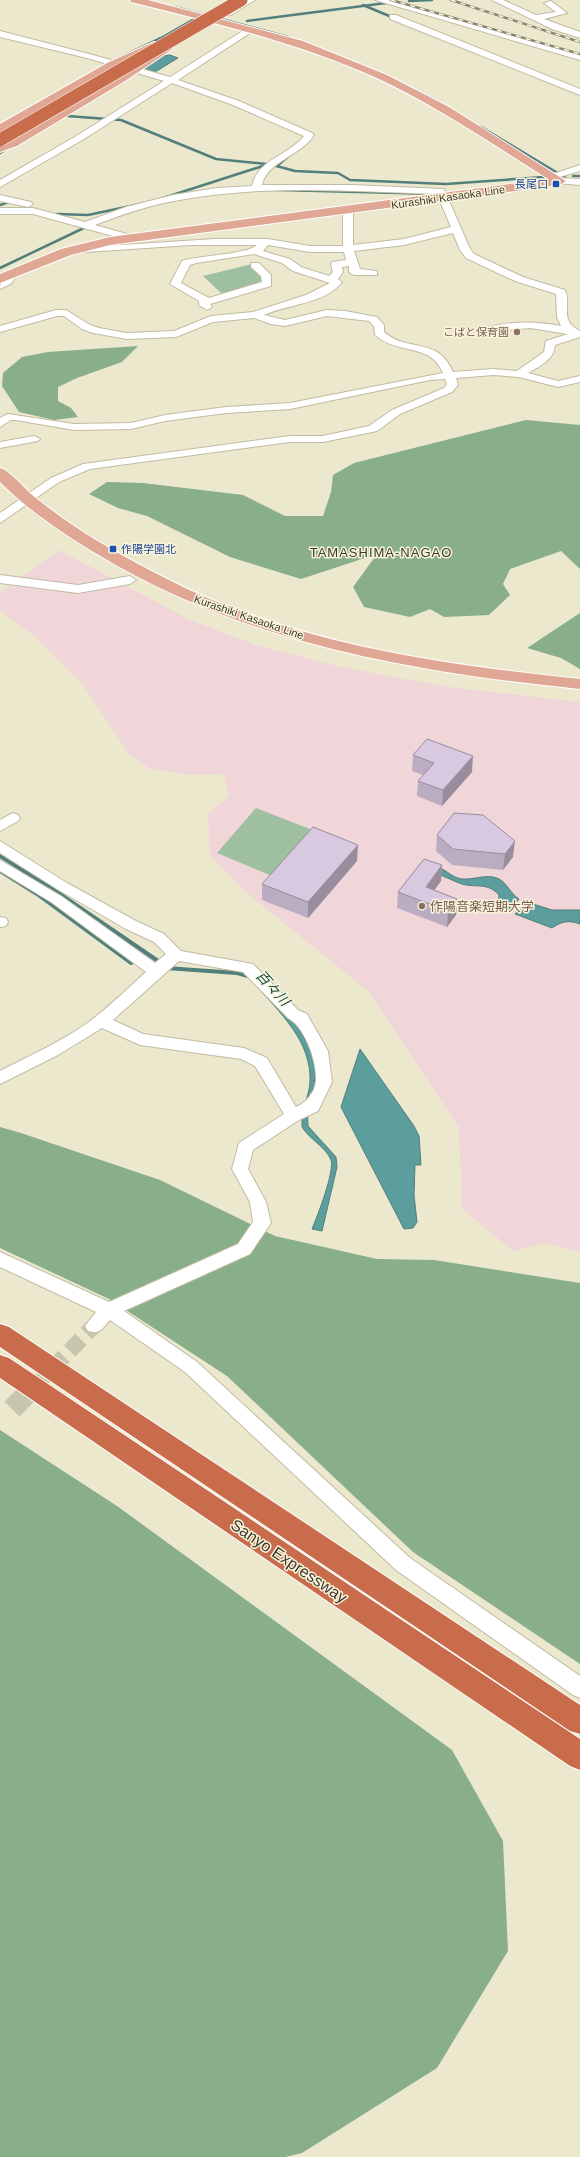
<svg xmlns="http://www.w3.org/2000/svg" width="580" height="2157" font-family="Arial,'Noto Sans JP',sans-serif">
  <rect width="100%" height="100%" fill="#ece8cd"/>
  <path fill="#f0d5d9" d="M59 550 190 620 256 645 337 666 405 679 449 687 580 702V1252L545 1243 513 1251 462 1209 459 1128 368 991 242 889 210 855 208 814 229 796 224 774 191 775 150 769 129 754 81 682 34 636 0 611V593Z"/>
  <g fill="#9fbfa1">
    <path d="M252 264 264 277V284L223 295 203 276Z"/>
    <path d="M256 808 320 833 279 879 217 853Z"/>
  </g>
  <g fill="#88ae8a">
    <path d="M138 346 122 362 77 378 58 387V401L71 408 78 417 54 420 19 412 2 386 3 373 22 357 48 352Z"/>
    <path d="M526 420 580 425V569L561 551 510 569 503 584 510 595 489 615 444 617 430 609 410 617 364 607 353 587 377 554 301 579 230 557 147 516 118 508 89 494 107 482 143 483 243 495 285 516H323L331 492 333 475 354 463Z"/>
    <path d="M580 613V669L561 658 527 648Z"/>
    <path d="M0 1127 21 1133 160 1180 275 1236 377 1259 434 1260 580 1283V1664L413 1552 227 1376 109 1299 0 1248Z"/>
    <path d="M0 1430 117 1506 452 1750 503 1841 508 1951 437 2068 302 2153 285 2157H0Z"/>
  </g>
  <g fill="#5c9d9e" stroke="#527f7c">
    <path d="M170 55 178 58 155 72 142 68 160 56Z"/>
    <path d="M437 867C446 869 452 878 462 879 475 880 487 873 499 879 506 882 511 894 519 899L509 911 498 907 499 895C487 881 474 889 459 883 451 880 444 876 436 873Z"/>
    <path d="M527 902 552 910H580V924C569 920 562 921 552 928L515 914Z"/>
    <path d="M254 983C280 1004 315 1038 315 1074 315 1086 310 1096 308 1107 307 1113 308 1120 308 1126L336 1157 337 1167 322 1231 312 1229C317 1217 335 1171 331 1160 326 1147 309 1139 302 1127 301 1107 309 1098 310 1082 312 1041 279 1012 254 983Z"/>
    <path d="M360 1049 414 1126 419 1136 421 1165H415L414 1195 417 1222 413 1228 404 1229 341 1107Z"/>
  </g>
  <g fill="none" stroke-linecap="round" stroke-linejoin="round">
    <g stroke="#527f7c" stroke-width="2.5">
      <path d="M409 1 432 0"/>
      <path d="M363 5 394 18"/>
      <path d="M174 7 204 15"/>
      <path d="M221 19 288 37"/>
      <path d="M247 21 386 3"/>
      <path d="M115 60 161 38 196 18"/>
      <path d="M393 79 439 102"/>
      <path d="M67 116 121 120 216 159 267 164"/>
      <path d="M481 127 566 178"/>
      <path d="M0 153 8 148"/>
      <path d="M277 166 291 154"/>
      <path d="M573 176H580"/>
      <path d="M278 190 439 194"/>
      <path d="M160 199 269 164 295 171 338 173 350 180 446 184 544 177 545 181"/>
      <path d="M0 205 9 202"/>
      <path d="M57 214 88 215 140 204"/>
      <path d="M0 268 88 226"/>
    </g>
    <g stroke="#527f7c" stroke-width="4">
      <path d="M0 856 51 888 161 963"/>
      <path d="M0 871 37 894 131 963"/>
      <path d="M166 968 237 973 248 976"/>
    </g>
    <path stroke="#c8c5ad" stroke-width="16" stroke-dasharray="16 8" stroke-linecap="butt" d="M36 1385 94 1326"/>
    <path stroke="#c8c5ad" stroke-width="21" stroke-dasharray="21 10" stroke-linecap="butt" d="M12 1409 37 1384"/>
    <g stroke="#c0bba1" stroke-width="2">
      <g id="minor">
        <path d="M245 0H255L231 15 224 13Z"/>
        <path d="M375 0H388L580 54V60Z"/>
        <path d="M492 0H503L536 15 556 12 544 3 551 1 567 13 544 19 580 32V38L552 29Z"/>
        <path d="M390 15H396L580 89V95L390 19Z"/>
        <path d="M249 27 256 29 178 80 239 101 312 133 314 135C301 156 267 161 262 185H352L444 189 470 249 474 254 523 277 565 290C572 305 558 320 580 331V337L555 345C554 360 540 366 528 373L558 381 580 376V382L558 387 519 377 493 375 456 378 458 385 452 392 400 414 377 431 323 442H290L90 469 59 482 0 523V513L51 478 83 464 290 436H323L369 426 392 410 444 388 447 384 445 379 430 380 290 409 226 413 165 421 131 429 74 430 16 420H11L0 427V418L8 414 74 424 131 423 165 415 226 407 290 403 443 373C430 342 400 356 375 335L374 326 369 321 327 316 285 326 271 324 254 318 213 322 176 337 127 339 93 333 82 329 64 316H57L0 332V326L56 310H66L90 325 99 328 127 333 174 331 211 316 253 312 306 295 330 283 293 271 282 263 254 254 196 263 190 265 181 283 209 298 262 282 261 276 251 267V263H259L271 275V286L210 304 212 307 207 310 199 305V301L170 284 182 261C200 255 247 255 257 245H191L70 253V249L74 248 215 239H268L310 246H343V210L348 207 353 210V245L404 239 451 227 437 194C350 191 260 184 174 201 146 206 121 215 95 225L134 236 136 238 131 241 33 214H0V208H33L85 222 126 207 173 195 217 188 252 186C258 159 288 156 304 136L233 105 172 83 84 139 0 187V180L78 135 164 81 87 58 0 37V31L93 55 170 77ZM453 233 460 250 466 258 515 281 556 294 557 317 561 326C535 321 511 321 485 328L484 330 485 332 530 328 568 334 546 341 544 352 517 371 493 369 453 372C437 335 410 354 384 332V325L377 317 345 311 327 310 285 320 264 315C288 304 325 304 342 282L338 279 343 272 342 267 349 266V272L354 275H377V271L360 269 354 251 404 245ZM268 245 310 252H344L346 260 332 262 331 264 333 272 329 276 301 267 290 259 263 251Z"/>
        <path d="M580 165V171L552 179 547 176Z"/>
        <path d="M560 178 580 179V185L557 183 555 181Z"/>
        <path d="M0 195 31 202 33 204 28 207 0 201Z"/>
        <path d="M10 273 15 276 12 283 0 289C0 283 3 275 10 273Z"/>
        <path d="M34 436 40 439 38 441 0 448V442Z"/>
        <path d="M0 575 78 585 130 576 136 580 130 584 78 593 0 583Z"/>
        <path d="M13 813 18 815 20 818 18 821 0 831V820Z"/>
        <path d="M0 841 67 883 136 921 164 934 181 951 253 964 298 1010 307 1014 328 1051 332 1082 318 1111 299 1120 253 1150 248 1169 266 1202 271 1223 250 1254 124 1311 197 1362 410 1558 580 1676V1698L573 1695 396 1570 185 1372 110 1320C103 1328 99 1335 88 1331L85 1326 96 1312 0 1267V1252L109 1302 238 1244 253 1222 250 1202 232 1169 239 1143 284 1114 255 1066 241 1059 140 1045 102 1028 58 1055 0 1084V1071C29 1056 59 1043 86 1024 107 1009 126 990 146 972L51 902 0 871V860L61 896 155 963 166 954 154 942 126 929 57 889 0 853ZM179 961 243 972 288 1018C305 1027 317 1061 316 1081 315 1092 306 1103 296 1107L267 1058 244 1048 143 1034 113 1020Z"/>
        <path d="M0 917 6 918 8 922 6 926 0 927Z"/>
      </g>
    </g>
    <g stroke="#fff" stroke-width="2">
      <g id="major">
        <path d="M130 0H148L303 41 387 75 449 107 566 181 560 185 110 245 71 255 0 283V274L61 249 110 237 548 179C493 144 438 107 379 79 300 43 215 23 131 2Z"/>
        <path d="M154 42 158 43 160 45 158 47 117 66 0 133V124L109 62Z"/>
        <path d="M167 45 171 46 173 48 171 50 125 81 17 146 0 152V144L117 77Z"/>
        <path d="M0 468C11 471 26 491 36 498 75 530 120 555 165 578 294 644 438 664 580 679V689C412 672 244 643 97 554 64 534 32 513 4 486L0 482Z"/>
      </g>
    </g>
    <g stroke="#fff" stroke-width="2">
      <g id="highway">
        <path d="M0 1324 9 1327 580 1705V1734L570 1731 0 1347Z"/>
        <path d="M0 1355 9 1358 580 1739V1770L570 1766 0 1378Z"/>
      </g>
    </g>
    <use href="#minor" fill="#fff" fill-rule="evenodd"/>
    <use href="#major" fill="#dfa794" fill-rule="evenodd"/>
    <use href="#highway" fill="#c96c4c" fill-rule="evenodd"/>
    <g stroke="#898674" stroke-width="2.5">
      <g id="rail">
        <path d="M391 0 580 54"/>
        <path d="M451 0 580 42"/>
      </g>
    </g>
    <use href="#rail" stroke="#faf5da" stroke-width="1.5" stroke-dasharray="5" stroke-linecap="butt"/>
    <g stroke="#fff" stroke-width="14" stroke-linecap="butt">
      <path id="highway-bridge" d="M0 140 241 0"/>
    </g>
    <use href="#highway-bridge" stroke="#c96c4c" stroke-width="13"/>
  </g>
  <g fill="#bbadc1">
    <path d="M413 755 472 772 442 806 417 796 418 781 423 775 412 771Z"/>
    <path d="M454 813 513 857 503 870 452 865 436 851 437 835Z"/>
    <path d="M357 861 308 918 262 900V884Z"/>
    <path d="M442 865 441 881 434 890 457 899 456 915 447 927 397 908 398 892Z"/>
  </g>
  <g fill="#988d9d">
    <path d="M473 756 472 772 442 806 443 790Z"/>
    <path d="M515 841 513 857 503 870 505 854Z"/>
    <path d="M358 845 357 861 308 918V902Z"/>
    <path d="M442 865 441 881 425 903 426 887Z"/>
    <path d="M457 899 456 915 447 927 448 911Z"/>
  </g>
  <g fill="#d9c9e0" stroke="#988d9d">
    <path d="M427 739 473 756 443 790 418 781 434 763 413 755Z"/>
    <path d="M454 813 483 815 515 841 505 854 453 849 437 835Z"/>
    <path d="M313 827 358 845 308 902 262 884Z"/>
    <path d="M424 859 442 865 426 887 457 899 448 911 398 892Z"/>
  </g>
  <g fill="#1a4fb4" stroke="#faf5da" stroke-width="1.5">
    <rect x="552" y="180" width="8" height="8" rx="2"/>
    <rect x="109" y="545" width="8" height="8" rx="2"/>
  </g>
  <g fill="#8d6e63" stroke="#faf5da" stroke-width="1.5">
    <circle cx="517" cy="332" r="4"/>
    <circle cx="422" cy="906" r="4"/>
  </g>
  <g text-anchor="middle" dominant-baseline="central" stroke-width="3" stroke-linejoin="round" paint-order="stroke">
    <g font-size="11" fill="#164399" stroke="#faf5da" text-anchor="end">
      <text x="548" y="184">長尾口</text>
      <text x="121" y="549" text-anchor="start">作陽学園北</text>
    </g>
    <g font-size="11" fill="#3a382d" stroke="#faf5da">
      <text transform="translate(448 197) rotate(-8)">Kurashiki Kasaoka Line</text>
      <text transform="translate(249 617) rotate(19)">Kurashiki Kasaoka Line</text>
    </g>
    <g font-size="11" fill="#785e54" stroke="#faf5da" text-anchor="end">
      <text x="509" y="332">こばと保育園</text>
    </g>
    <g font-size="13" letter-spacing="1" fill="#3a382d" stroke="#faf5da">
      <text x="381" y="552">TAMASHIMA-NAGAO</text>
    </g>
    <g font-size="13" fill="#785e54" stroke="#faf5da" text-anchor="start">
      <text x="430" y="906">作陽音楽短期大学</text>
    </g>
    <g font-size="14" font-style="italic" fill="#155050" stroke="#faf5da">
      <text transform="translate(273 988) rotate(48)">百々川</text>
    </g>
    <g font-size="16" fill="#3a382d" stroke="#faf5da">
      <text transform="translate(289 1561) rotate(34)">Sanyo Expressway</text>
    </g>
  </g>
</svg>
